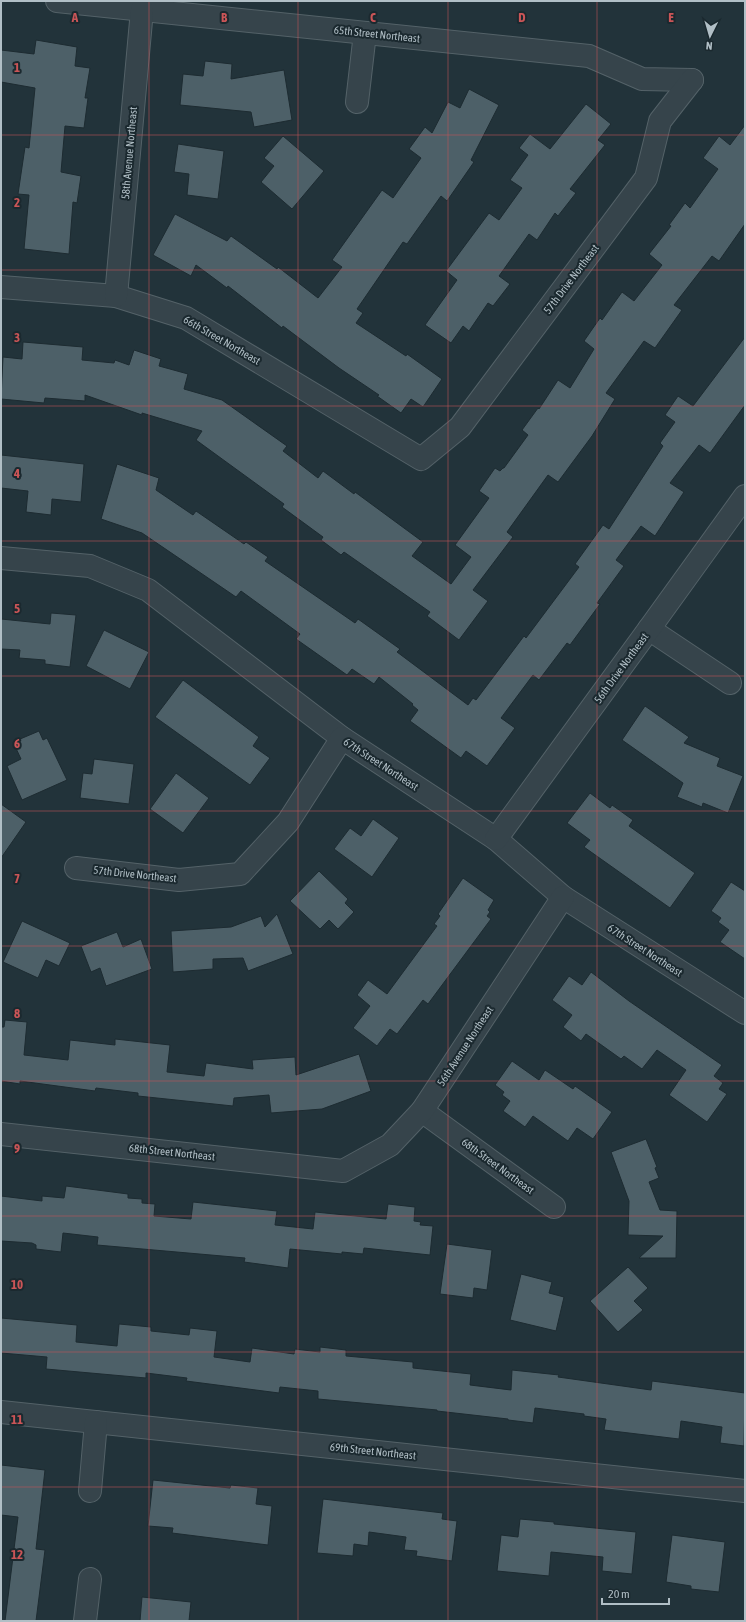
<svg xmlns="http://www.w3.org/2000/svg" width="746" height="1622" font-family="'Asap Condensed',sans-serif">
  <rect width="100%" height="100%" fill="#22333a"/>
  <g fill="#4d6068" stroke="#1d2b31">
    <path d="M36 40 77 47 75 66 90 68 85 98H88L84 128 65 126 61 172 81 176 77 203 73 202 69 254 24 249 29 195 18 194 25 147 29 148 35 88 1 82V50L34 54Z"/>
    <path d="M205 61 232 64 231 79 284 70 292 120 254 127 251 112 180 105 183 74 203 76Z"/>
    <path d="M469 89 499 105 471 160 474 162 447 201 441 196 407 244 403 242 357 309 363 313 356 323 406 356 407 354 442 379 423 407 411 399 401 413 377 396 379 395 339 368 283 326 282 328 228 286 227 288 196 265 191 276 153 255 175 214 227 241 231 236 277 269 278 267 318 298 342 267 332 260 382 190 393 198 421 158 409 149 425 127 432 133 448 102 460 108Z"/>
    <path d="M586 104 611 124 598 140 605 145 570 189 576 193 558 216 555 213 537 240 529 234 499 276 510 284 493 306 488 303 469 331 463 326 451 343 425 325 457 280 446 271 489 213 499 220 522 188 510 180 528 155 519 148 530 134 550 149Z"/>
    <path d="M745 125V224L719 261 712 256 674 305 682 310 655 348 644 341 606 393 615 399 592 436 558 482 548 475 507 532 513 537 473 590 488 601 459 640 427 616 430 612 344 552 341 555 321 540 323 537 282 507 284 504 196 440 202 431 142 413V415L85 395V401L45 398 44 403 1 399 3 357 22 359 23 342 83 347 82 360 114 363 115 360 129 365 134 350 161 359 159 366 188 374 184 389 222 400 287 446 283 451 318 478 323 471 354 494 355 492 423 542 412 556 451 584 471 557 455 545 489 498 479 491 495 468 500 471 503 468H504L528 435 522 430 538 408 539 409 558 380 570 388 594 349 584 341 600 318 602 320 622 292 634 301 662 265 649 254 671 226 669 225 685 203 690 208 718 169 703 158 719 136 730 145Z"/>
    <path d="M283 136 324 171 292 209 261 182 274 166 264 158Z"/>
    <path d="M178 144 224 151 218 199 187 195 189 174 174 172Z"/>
    <path d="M745 337V405L710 453 699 445 670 483 684 492 655 536 641 526 616 560 624 566 597 603 600 604 570 645 567 643 539 680 533 675 501 718 515 728 487 766 466 751 461 758 410 721 418 710 412 705 413 704 379 677 374 684 352 669 347 675 296 639 300 634 241 591 236 597 142 533 101 519 117 464 159 478 156 490 193 515 196 511 244 544 246 542 268 557 265 561 355 623 358 619 400 649 397 652 468 705 473 698 476 700 524 636 526 638 579 567 575 564 603 525 609 529 663 446 660 443 675 422 665 415 678 396 693 406Z"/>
    <path d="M1 455 84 464 81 502 52 499 51 515 26 512 28 491 1 488Z"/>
    <path d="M51 613 76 615 70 667 45 664V660L19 658 20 650 1 649V619L50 624Z"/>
    <path d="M104 630 149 652 130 689 86 666Z"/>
    <path d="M183 680 259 737 253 746 270 758 250 785 155 717Z"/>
    <path d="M645 706 689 737 684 743 720 758 717 766 743 776 728 813 703 803 702 807 677 797 683 783 622 740Z"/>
    <path d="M39 731 43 740 47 738 67 780 22 800 7 766 21 759 13 742Z"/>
    <path d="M94 759 134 764 129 804 80 798 83 773 92 774Z"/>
    <path d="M176 773 209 798 183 833 150 809Z"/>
    <path d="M590 793 610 808 612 805 633 820 629 826 695 873 670 908 584 847 590 840 567 823Z"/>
    <path d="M1 804 26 822 1 858Z"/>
    <path d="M373 819 399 838 372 877 334 849 350 828 361 836Z"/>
    <path d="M319 871 348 899 345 903 354 912 338 929 329 920 320 929 290 901Z"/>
    <path d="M463 878 494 900 488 910 490 912 487 916 491 919 428 1004 423 1000 397 1034 390 1029 377 1046 353 1028 370 1006 357 995 368 980 387 994 437 926 434 924 440 916 438 914Z"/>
    <path d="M731 882 745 891V959L720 942 729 930 718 922 721 918 711 911Z"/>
    <path d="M277 914 293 954 248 971 243 958 213 959V969L173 972 171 931 231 927 261 916 265 927Z"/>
    <path d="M22 921 70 943 59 966 46 960 38 978 3 962Z"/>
    <path d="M117 932 123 947 141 939 152 969 106 986 100 968 91 972 81 946Z"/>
    <path d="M591 972 629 1001 722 1065 714 1076 723 1083 719 1089 727 1094 707 1122 669 1095 686 1070 657 1050 642 1069 624 1056 621 1059 586 1034 581 1041 563 1027 572 1015 552 1000 569 976 582 985Z"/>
    <path d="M5 1020 27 1022 24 1055 68 1060 70 1040 115 1045V1039L170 1045 167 1072 204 1076 206 1063 253 1069 252 1060 295 1057 296 1075 359 1054 371 1091 322 1109 271 1113 269 1095 234 1098 233 1106 138 1096V1093L96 1088 95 1091 20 1081V1084L1 1081V1027H4Z"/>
    <path d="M512 1061 539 1080 545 1070 573 1089 575 1086 612 1112 593 1139 577 1128 568 1141 533 1116 525 1127 503 1111 510 1101 502 1095 504 1092 495 1085Z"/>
    <path d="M646 1139 657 1167 655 1168 659 1178 649 1182 660 1210 677 1211 676 1258H639L663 1236 628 1235 629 1201 611 1152Z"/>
    <path d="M66 1186 128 1194V1198L142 1199V1203L155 1204 154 1216 191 1219 193 1202 277 1211 275 1225 313 1229 315 1212 386 1219 388 1204 415 1207 414 1221 421 1222 420 1225 433 1226 430 1255 364 1248 363 1254 342 1252V1254L290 1249 288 1268 244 1262 245 1258 97 1245 98 1237 63 1233 61 1252 36 1249V1245L32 1243 1 1241V1196L42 1201V1196L64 1198Z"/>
    <path d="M447 1244 492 1250 487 1290 474 1288 473 1298 440 1294Z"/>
    <path d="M628 1267 648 1288 634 1301 643 1310 618 1332 590 1301Z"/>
    <path d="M521 1274 552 1282 549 1293 564 1297 556 1331 510 1320Z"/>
    <path d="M1 1318 77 1325 76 1342 117 1346 119 1324 151 1327V1331L189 1335 190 1328 217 1331 214 1357 250 1362 252 1348 294 1354 295 1349 320 1352V1347L346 1350V1356L413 1362V1368L471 1374 470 1385 511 1390 512 1370 559 1375 558 1377 651 1390 652 1381 745 1393 744 1446 720 1443 722 1427 681 1421 679 1439 604 1430 606 1419 584 1416V1414L535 1408 533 1423 508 1420V1419L437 1411V1410L318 1399V1391L280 1387 279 1393 186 1381 187 1378 146 1373V1378L46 1369 47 1357 1 1353Z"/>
    <path d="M1 1465 45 1470 36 1549 45 1550 36 1621H5L18 1517 1 1515Z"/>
    <path d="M153 1480 230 1488 231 1485 258 1488 256 1504 272 1506 268 1545 172 1533 173 1528 148 1526Z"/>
    <path d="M323 1499 443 1513 442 1519 457 1521 452 1561 416 1556 417 1551 404 1550 406 1537 369 1532 368 1546 354 1544 353 1556 317 1553Z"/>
    <path d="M520 1519 554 1522V1524L636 1532 632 1574 602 1571 603 1557 551 1552 549 1576 497 1571 501 1535 518 1537Z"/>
    <path d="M672 1535 725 1542 719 1592 691 1589V1586L666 1582Z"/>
    <path d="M142 1597 191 1602 189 1621H140Z"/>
  </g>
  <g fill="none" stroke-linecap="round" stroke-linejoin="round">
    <g stroke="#546268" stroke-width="24">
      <g id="minor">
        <path d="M57 1 589 56 642 79 692 80"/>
        <path d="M357 102 365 33"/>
        <path d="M1 287 116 296 186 318 421 459 460 427 646 178 660 121 692 80"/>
        <path d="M116 296 142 10"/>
        <path d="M1 558 90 566 148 590 342 738 496 839 563 897 745 1013"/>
        <path d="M649 629 730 683"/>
        <path d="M496 839 649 629 745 496"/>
        <path d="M76 868 179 880 240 874 288 822 342 738"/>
        <path d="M422 1111 554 1207"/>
        <path d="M1 1134 343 1171 390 1145 422 1111 563 897"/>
        <path d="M1 1412 745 1491"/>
        <path d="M90 1491 96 1422"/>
        <path d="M85 1621 90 1579"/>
      </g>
    </g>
    <use href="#minor" stroke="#36444b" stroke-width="22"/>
  </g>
  <path fill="none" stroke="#cb5557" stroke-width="1" stroke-opacity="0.55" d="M149 1V1621M298 1V1621M448 1V1621M597 1V1621M1 135H745M1 270H745M1 406H745M1 541H745M1 676H745M1 811H745M1 946H745M1 1081H745M1 1216H745M1 1352H745M1 1487H745"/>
  <g text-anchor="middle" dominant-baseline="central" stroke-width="4" stroke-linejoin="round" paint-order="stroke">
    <g font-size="11" fill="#b1bfc6" stroke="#1b292f">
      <text transform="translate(377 34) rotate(6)">65th Street Northeast</text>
      <text transform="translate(129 153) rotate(-85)">58th Avenue Northeast</text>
      <text transform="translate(571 279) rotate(-53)">57th Drive Northeast</text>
      <text transform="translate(222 340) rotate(30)">66th Street Northeast</text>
      <text transform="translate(621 668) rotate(-54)">56th Drive Northeast</text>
      <text transform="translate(381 764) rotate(33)">67th Street Northeast</text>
      <text transform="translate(135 874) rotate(6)">57th Drive Northeast</text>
      <text transform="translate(645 950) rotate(33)">67th Street Northeast</text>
      <text transform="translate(465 1046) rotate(-57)">56th Avenue Northeast</text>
      <text transform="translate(172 1152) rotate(6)">68th Street Northeast</text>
      <text transform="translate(498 1166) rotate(36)">68th Street Northeast</text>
      <text transform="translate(373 1451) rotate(6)">69th Street Northeast</text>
    </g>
  </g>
  <g font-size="13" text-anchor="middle" font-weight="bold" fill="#cb5557" stroke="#1b292f" stroke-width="4" stroke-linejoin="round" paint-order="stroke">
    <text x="75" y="22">A</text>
    <text x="224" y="22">B</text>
    <text x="373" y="22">C</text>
    <text x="522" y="22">D</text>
    <text x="671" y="22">E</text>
    <text x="17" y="72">1</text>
    <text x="17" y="207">2</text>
    <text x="17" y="342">3</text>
    <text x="17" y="478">4</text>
    <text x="17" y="613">5</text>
    <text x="17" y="748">6</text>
    <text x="17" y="883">7</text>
    <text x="17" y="1018">8</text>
    <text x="17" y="1153">9</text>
    <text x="17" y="1289">10</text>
    <text x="17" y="1424">11</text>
    <text x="17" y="1559">12</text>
  </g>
  <rect width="746" height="1622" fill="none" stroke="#b1bfc6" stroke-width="4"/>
  <g transform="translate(710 36) rotate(185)" stroke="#1b292f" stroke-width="3" paint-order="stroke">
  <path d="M0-3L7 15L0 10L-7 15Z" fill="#b1bfc6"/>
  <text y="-6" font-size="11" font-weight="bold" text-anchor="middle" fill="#b1bfc6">N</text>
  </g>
  <path d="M602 1598v6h67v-6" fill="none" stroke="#b1bfc6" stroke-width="2"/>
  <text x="608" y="1598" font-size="12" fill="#b1bfc6" stroke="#1b292f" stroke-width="3" paint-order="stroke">20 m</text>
</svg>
